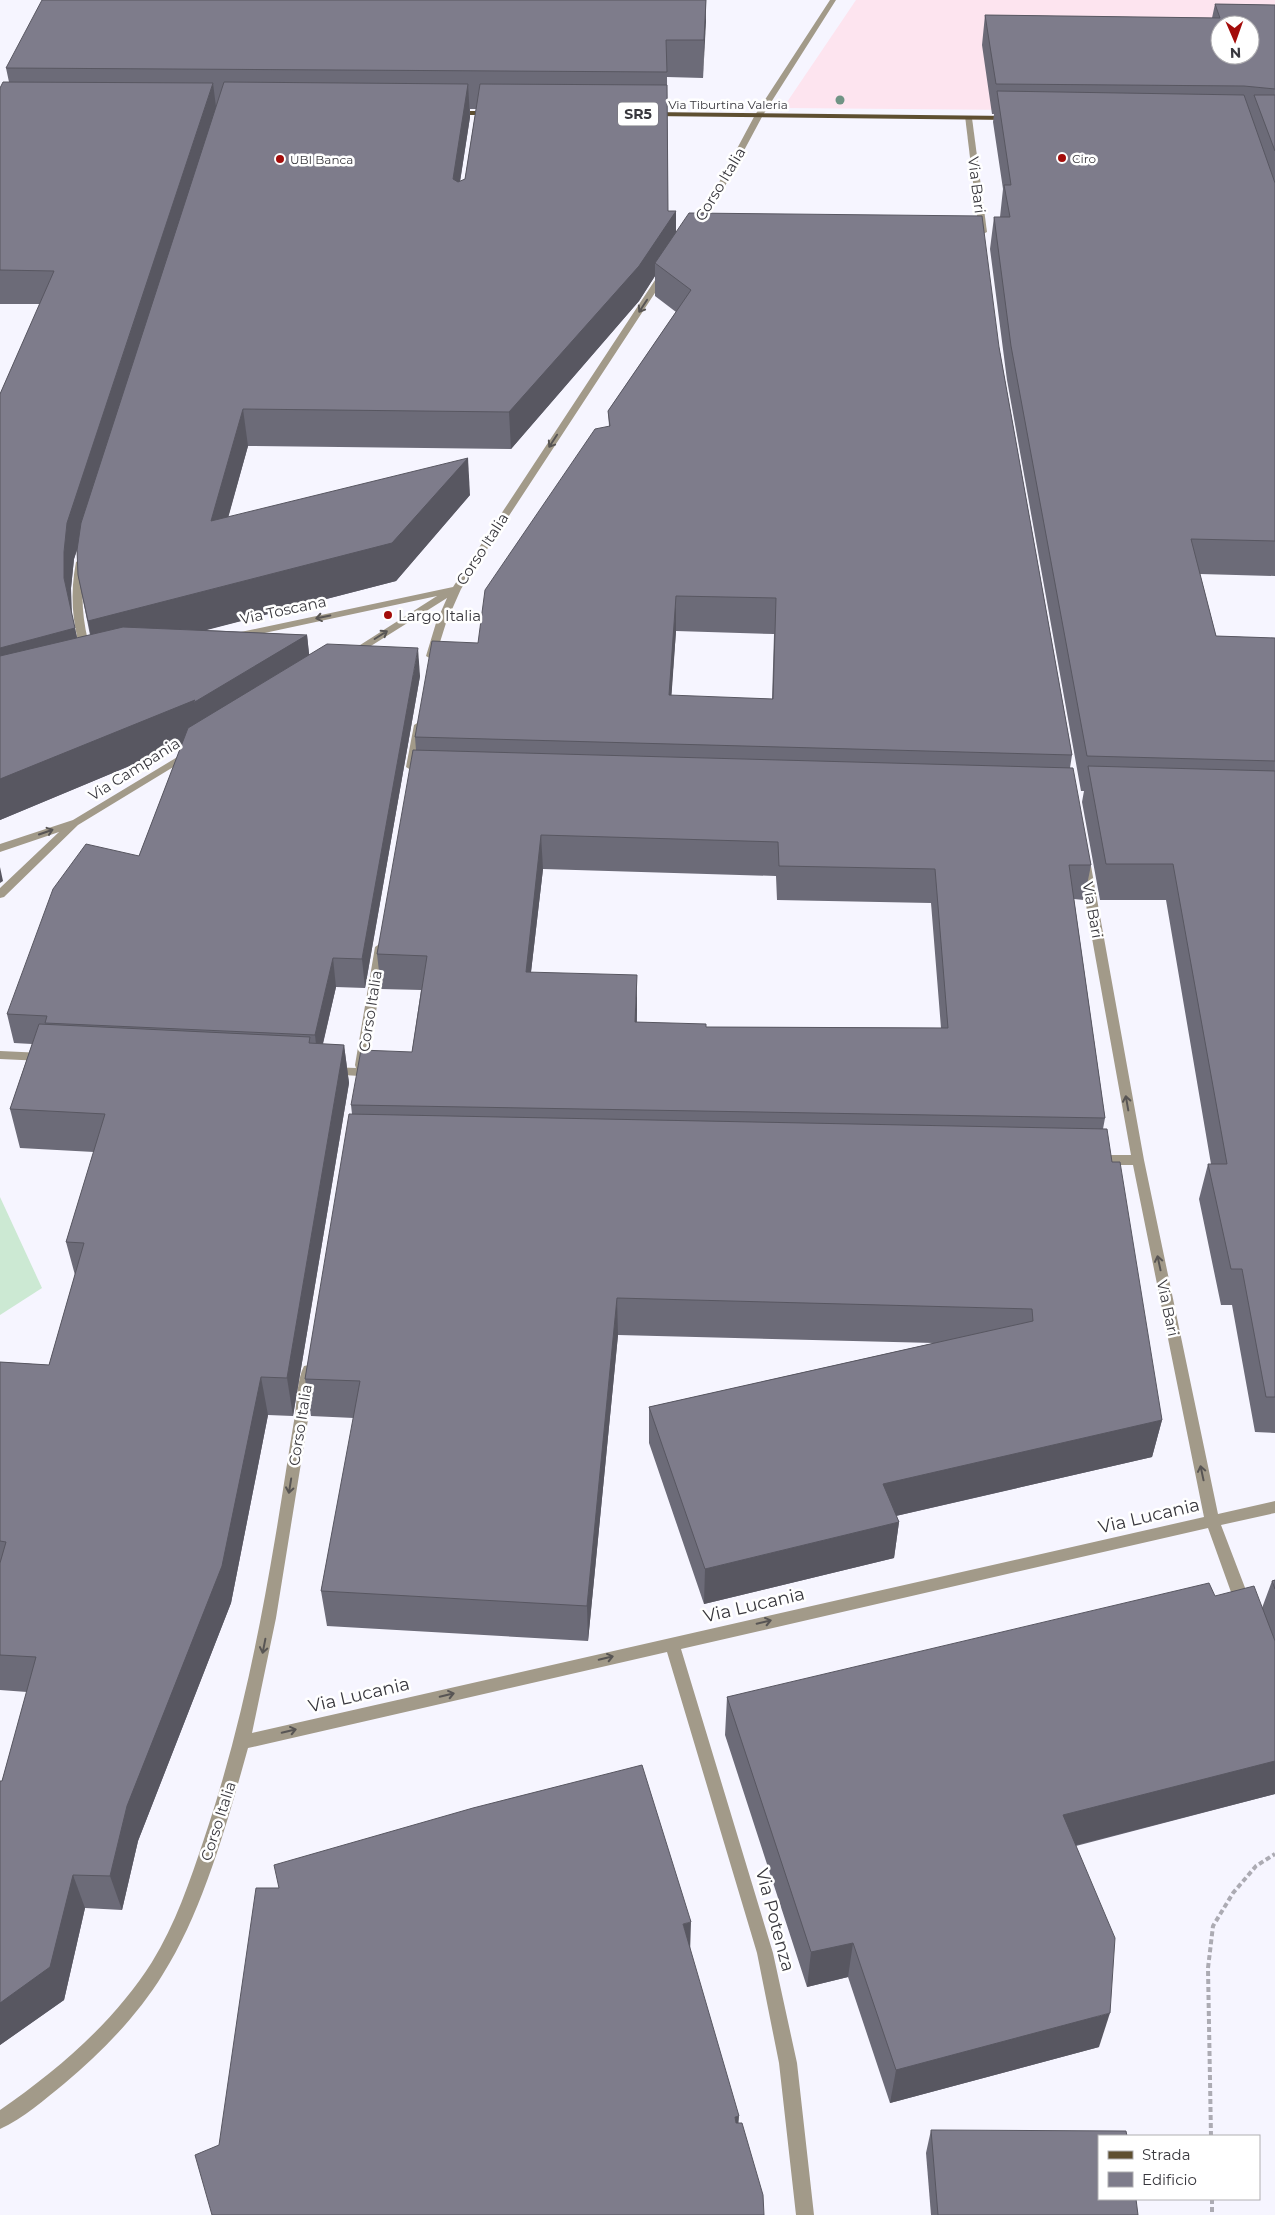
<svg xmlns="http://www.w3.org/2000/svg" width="1275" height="2215" font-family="Montserrat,sans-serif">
  <rect width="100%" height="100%" fill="#f6f5ff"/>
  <path fill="#fde4ef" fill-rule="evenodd" d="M856 0H1275V112L783 108ZM1220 25H1250V55H1220Z"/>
  <path fill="#cce9d3" d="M0 1197 42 1288 0 1315Z"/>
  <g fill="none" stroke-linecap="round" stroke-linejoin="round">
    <g stroke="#acabb3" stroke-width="4" stroke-dasharray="5 3" stroke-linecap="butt">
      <path d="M1211 2136 1208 1968 1213 1926 1233 1893 1256 1866 1275 1854"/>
      <path d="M1212 2199V2215"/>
    </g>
    <g fill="#a29a89" fill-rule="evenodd">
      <path d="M830 0H836L763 115 725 186 697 229H691L690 227 717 186 755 115Z"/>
      <path d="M965 116 972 118 987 232 983 234 979 232Z"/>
      <path d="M661 271 668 273 461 589 446 623 435 658 431 659 426 656 436 623 447 598 355 656H347L346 654 437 596 236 639 232 638 231 636 236 633 453 587Z"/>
      <path d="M81 559 86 562C80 594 82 621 91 652L86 655 81 652C72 621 70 594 76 562Z"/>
      <path d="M419 722 424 725 416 767 411 770 406 767 414 725Z"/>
      <path d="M189 750 193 751 194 753 193 755 78 825 4 897 0 898V888L59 832 0 852V844L73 820Z"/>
      <path d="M1085 862 1091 866 1144 1160 1218 1514 1275 1501V1513L1221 1525 1252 1606 1249 1611 1244 1612 1239 1611 1236 1606 1208 1528 681 1649 773 1953 797 2063 814 2215H796L779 2063 757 1953 667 1652 248 1748C228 1820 203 1911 163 1974 138 2015 102 2052 65 2083 45 2099 23 2119 0 2129V2110C58 2070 114 2022 152 1962 175 1925 190 1881 204 1839 237 1741 258 1641 275 1539 282 1498 288 1456 295 1415 297 1400 297 1380 304 1366L309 1365 314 1366 316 1370 276 1618 252 1733 1204 1517 1133 1165H1095L1090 1163 1089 1160 1090 1157 1095 1155H1131L1079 866Z"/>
      <path d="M381 943 387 947 367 1065 363 1069 366 1072 360 1076 326 1074 324 1071 330 1067 356 1068 355 1065 375 947Z"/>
      <path d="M0 1051 43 1053 49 1057 43 1061 0 1059Z"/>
    </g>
    <g fill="#5e4f31" fill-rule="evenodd">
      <path d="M450 111H493L497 113 493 115H453L449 113Z"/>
      <path d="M647 112 1010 116 1014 118 1010 120 650 116 646 114Z"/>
    </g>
  </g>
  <circle fill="#709485" cx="840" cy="100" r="4.5"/>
  <g fill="#6c6b78" fill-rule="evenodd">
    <path d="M706 0 703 78 667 77 668 211 676 233 999 347 1072 755 1070 768 1091 865 1084 900 1074 899 1105 1118 1103 1129 1112 1162 1162 1420 1152 1457 896 1516 899 1522 894 1558 704 1604 649 1443V1407L934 1343 618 1335 588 1641 327 1626 321 1591 354 1418 311 1416 305 1379 352 1114 351 1105 412 1052 421 990 381 989 377 954 416 750 415 737 478 643 609 426 608 411 676 312 655 296V276L639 301 511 449 248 446 228 517 470 495 396 581 205 630 307 635 309 655 420 676 365 988 336 987 323 1044 344 1045 349 1083 293 1416 268 1415 231 1603 138 1841 122 1910 85 1908 64 2000 0 2045V1781H2L27 1692 0 1690V1362L49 1365 75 1275 66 1242 94 1152 20 1148 10 1109 32 1044 14 1043 7 1014 139 856 182 744 0 820V394L40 304H0V88L9 82 6 68ZM470 109H476L465 179 460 182 470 117ZM77 550 78 575 90 635 77 638 71 610V588L74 559ZM676 631 774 634 772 699 671 696ZM543 869 776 876 777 900 931 903 941 1028 706 1027 637 1022V1009L531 972Z"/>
    <path d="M1215 4 1275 5V576L1200 574 1216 636 1275 638V1433L1255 1432 1232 1305H1221L1199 1199 1208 1164H1211L1166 900H1100L1082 802 1084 791H1081L1007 380 990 249 994 217H1000L1003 189 993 122 994 114H992L982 45 985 15 1212 18Z"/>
    <path d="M1275 1580V1794L1076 1846 1099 2047 890 2103 848 1977 807 1987 725 1735 727 1697 1215 1596 1262 1608 1272 1581Z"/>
    <path d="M931 2130 1138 2215H931L926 2153Z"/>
  </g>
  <g fill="#585761">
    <path d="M706 0V22L703 78 704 40Z"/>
    <path d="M213 83 217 115 74 559 71 588 72 614 64 578V552L67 523Z"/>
    <path d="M468 84 470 117 455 213 453 179Z"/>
    <path d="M676 211V245L655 263V276L639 301 511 449 509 412Z"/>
    <path d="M243 409 248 446 217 558 211 521Z"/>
    <path d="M468 458 470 495 396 581 95 659 88 621Z"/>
    <path d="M676 596V631L669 731V695Z"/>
    <path d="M75 628 83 665 0 686V648Z"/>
    <path d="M307 635 311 671 199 737 0 820V779Z"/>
    <path d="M418 648 420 676 365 988 362 959Z"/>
    <path d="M541 835 543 869 527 1006 526 972Z"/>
    <path d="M0 867 3 881 0 883Z"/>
    <path d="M333 958 336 987 318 1064 315 1035Z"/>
    <path d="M637 975V1009L635 1056V1022Z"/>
    <path d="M344 1045 349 1083 293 1416 287 1378Z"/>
    <path d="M617 1298 618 1335 588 1641 587 1606Z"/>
    <path d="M261 1377 268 1415 231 1603 138 1841 122 1910 110 1876 127 1806Z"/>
    <path d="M1162 1420 1152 1457 878 1520 883 1484Z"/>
    <path d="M899 1522 894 1558 704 1604 705 1569Z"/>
    <path d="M1275 1761V1794L1053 1851 1063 1815Z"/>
    <path d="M73 1875 85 1908 64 2000 0 2045V2003Z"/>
    <path d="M691 1922 690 1953 683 1924Z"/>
    <path d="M853 1943 848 1977 807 1987 811 1952Z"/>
    <path d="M1110 2013 1099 2047 890 2103 896 2070Z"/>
    <path d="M739 2116 737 2145 735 2117Z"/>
  </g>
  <g fill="#7e7c8b" stroke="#585761" fill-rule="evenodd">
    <path d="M42 0H706L704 40H666L667 72 6 68Z"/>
    <path d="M1215 4 1275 5V89L1244 86 996 84 985 15 1220 18ZM1220 25H1250V55H1220Z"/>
    <path d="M3 82 213 83 67 523 64 552V578L75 628 0 648V394L54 271 0 270V88Z"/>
    <path d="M224 82 468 84 453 179 458 182 465 179 480 84 667 85 668 211H676L639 266 509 412 243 409 211 521 468 458 392 543 88 621 78 575 77 550 81 523Z"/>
    <path d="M997 91 1244 95 1275 183V541L1191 539 1216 636 1275 638V761L1087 756 1011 346 994 217H1010L1004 185H1011Z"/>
    <path d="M1254 95H1275V151Z"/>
    <path d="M689 213 982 216 999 347 1072 755 415 737 432 641 478 643 485 590 595 429 610 426 608 411 691 290 655 263ZM676 596 776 598 773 699 669 695Z"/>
    <path d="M123 627 307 635 193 703 195 700 0 779V656Z"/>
    <path d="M327 644 418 648 362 959 333 958 315 1035 45 1023 47 1016 7 1014 53 889 86 844 139 856 188 728Z"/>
    <path d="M413 750 1073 768 1091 865H1069L1105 1118 351 1105 361 1050 412 1052 427 956 377 954ZM541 835 778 842 779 866 935 869 948 1028 706 1027V1024L635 1022 637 975 526 972Z"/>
    <path d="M1088 766 1275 771V1397H1266L1242 1269H1231L1208 1164H1227L1173 864H1106Z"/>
    <path d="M39 1024 310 1037 309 1043 344 1045 287 1378 261 1377 222 1566 127 1806 110 1876 73 1875 50 1967 0 2003V1781H2L36 1657 0 1655V1563L6 1542 0 1541V1362L49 1365 84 1243 66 1242 105 1114 10 1109Z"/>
    <path d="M349 1114 1107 1129 1112 1162H1120L1162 1420 883 1484 899 1522 705 1569 649 1407 1033 1321 1032 1309 617 1298 587 1606 321 1591 360 1381 305 1379Z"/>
    <path d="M1275 1580V1589L1272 1581Z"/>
    <path d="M1209 1583 1215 1596 1254 1586 1275 1641V1761L1063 1815 1115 1938 1110 2013 896 2070 853 1943 811 1952 727 1697Z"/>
    <path d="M642 1765 691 1922 683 1924 739 2116 735 2117 736 2123H742L763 2195 764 2215H212L195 2155 219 2145 256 1888H279L274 1865 473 1808Z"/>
    <path d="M931 2130 1126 2131 1127 2136H1099V2199H1136L1138 2215H938Z"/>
  </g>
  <defs><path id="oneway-shaft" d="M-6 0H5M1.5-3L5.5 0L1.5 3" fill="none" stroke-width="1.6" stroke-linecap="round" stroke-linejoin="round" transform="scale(1.25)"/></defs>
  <g stroke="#585554">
    <use href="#oneway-shaft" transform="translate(643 306) rotate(123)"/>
    <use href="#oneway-shaft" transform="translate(553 441) rotate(123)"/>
    <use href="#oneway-shaft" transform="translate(323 617) rotate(168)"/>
    <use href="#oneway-shaft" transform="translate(381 635) rotate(-32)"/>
    <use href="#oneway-shaft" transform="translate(46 832) rotate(-19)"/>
    <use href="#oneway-shaft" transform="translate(1127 1103) rotate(-100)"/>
    <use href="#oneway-shaft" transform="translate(1159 1263) rotate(-102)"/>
    <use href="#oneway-shaft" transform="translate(1202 1473) rotate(-102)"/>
    <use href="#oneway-shaft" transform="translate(290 1486) rotate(99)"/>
    <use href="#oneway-shaft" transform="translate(764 1622) rotate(-13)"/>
    <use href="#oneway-shaft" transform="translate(264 1646) rotate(101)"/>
    <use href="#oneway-shaft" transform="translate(606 1658) rotate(-13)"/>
    <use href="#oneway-shaft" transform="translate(447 1695) rotate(-13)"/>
    <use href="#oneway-shaft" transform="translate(289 1731) rotate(-13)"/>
  </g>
  <g fill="#a30c0a" stroke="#fff" stroke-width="2">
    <circle cx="1062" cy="158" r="5"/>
    <circle cx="280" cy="159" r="5"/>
    <circle cx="388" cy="615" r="5"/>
  </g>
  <g text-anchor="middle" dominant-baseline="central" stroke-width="5" stroke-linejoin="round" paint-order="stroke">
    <g font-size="12" fill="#39383e" stroke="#fff">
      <text x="728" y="104">Via Tiburtina Valeria</text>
    </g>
    <g font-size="12" fill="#39383e" stroke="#fff" text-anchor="start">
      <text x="1072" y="158">Ciro</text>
      <text x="290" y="159">UBI Banca</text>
    </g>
    <rect fill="#fff" stroke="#747478" stroke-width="1" x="618" y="102.5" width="40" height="23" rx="4"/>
    <g font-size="14" font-weight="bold" fill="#39383e">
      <text x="638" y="114">SR5</text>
    </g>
    <g font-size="15" fill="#39383e" stroke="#fff">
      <text transform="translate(720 184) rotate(-59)">Corso Italia</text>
      <text transform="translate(977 185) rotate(83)">Via Bari</text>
      <text transform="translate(482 549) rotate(-57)">Corso Italia</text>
      <text transform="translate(283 610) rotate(-12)">Via Toscana</text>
      <text transform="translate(134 769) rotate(-32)">Via Campania</text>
      <text transform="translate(1093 910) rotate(80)">Via Bari</text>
      <text transform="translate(370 1011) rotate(-81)">Corso Italia</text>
      <text transform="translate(1168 1308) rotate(78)">Via Bari</text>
      <text transform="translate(300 1425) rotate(-81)">Corso Italia</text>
      <text transform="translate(218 1821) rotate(-72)">Corso Italia</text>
    </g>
    <g font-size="15" fill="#39383e" stroke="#fff" text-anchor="start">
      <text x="398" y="615">Largo Italia</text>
    </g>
    <g font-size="18" fill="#39383e" stroke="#fff">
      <text transform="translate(1149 1516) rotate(-13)">Via Lucania</text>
      <text transform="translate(754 1605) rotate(-13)">Via Lucania</text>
      <text transform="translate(359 1695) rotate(-13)">Via Lucania</text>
      <text transform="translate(775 1920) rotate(75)">Via Potenza</text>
    </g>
  </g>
  <rect x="1098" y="2135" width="162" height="65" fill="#ffffff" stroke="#b0afb2"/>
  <rect x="1108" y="2151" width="25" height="8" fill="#5e4f31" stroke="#b0afb2"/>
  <text x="1142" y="2160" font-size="15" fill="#39383e">Strada</text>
  <rect x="1108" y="2172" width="25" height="15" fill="#7e7c8b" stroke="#b0afb2"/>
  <text x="1142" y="2185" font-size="15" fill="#39383e">Edificio</text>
  <g transform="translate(1235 40) rotate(178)"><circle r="24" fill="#ffffff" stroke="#b0afb2"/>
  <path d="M0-4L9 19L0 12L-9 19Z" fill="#a30c0a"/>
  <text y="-8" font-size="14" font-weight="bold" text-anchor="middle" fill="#39383e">N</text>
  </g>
</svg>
